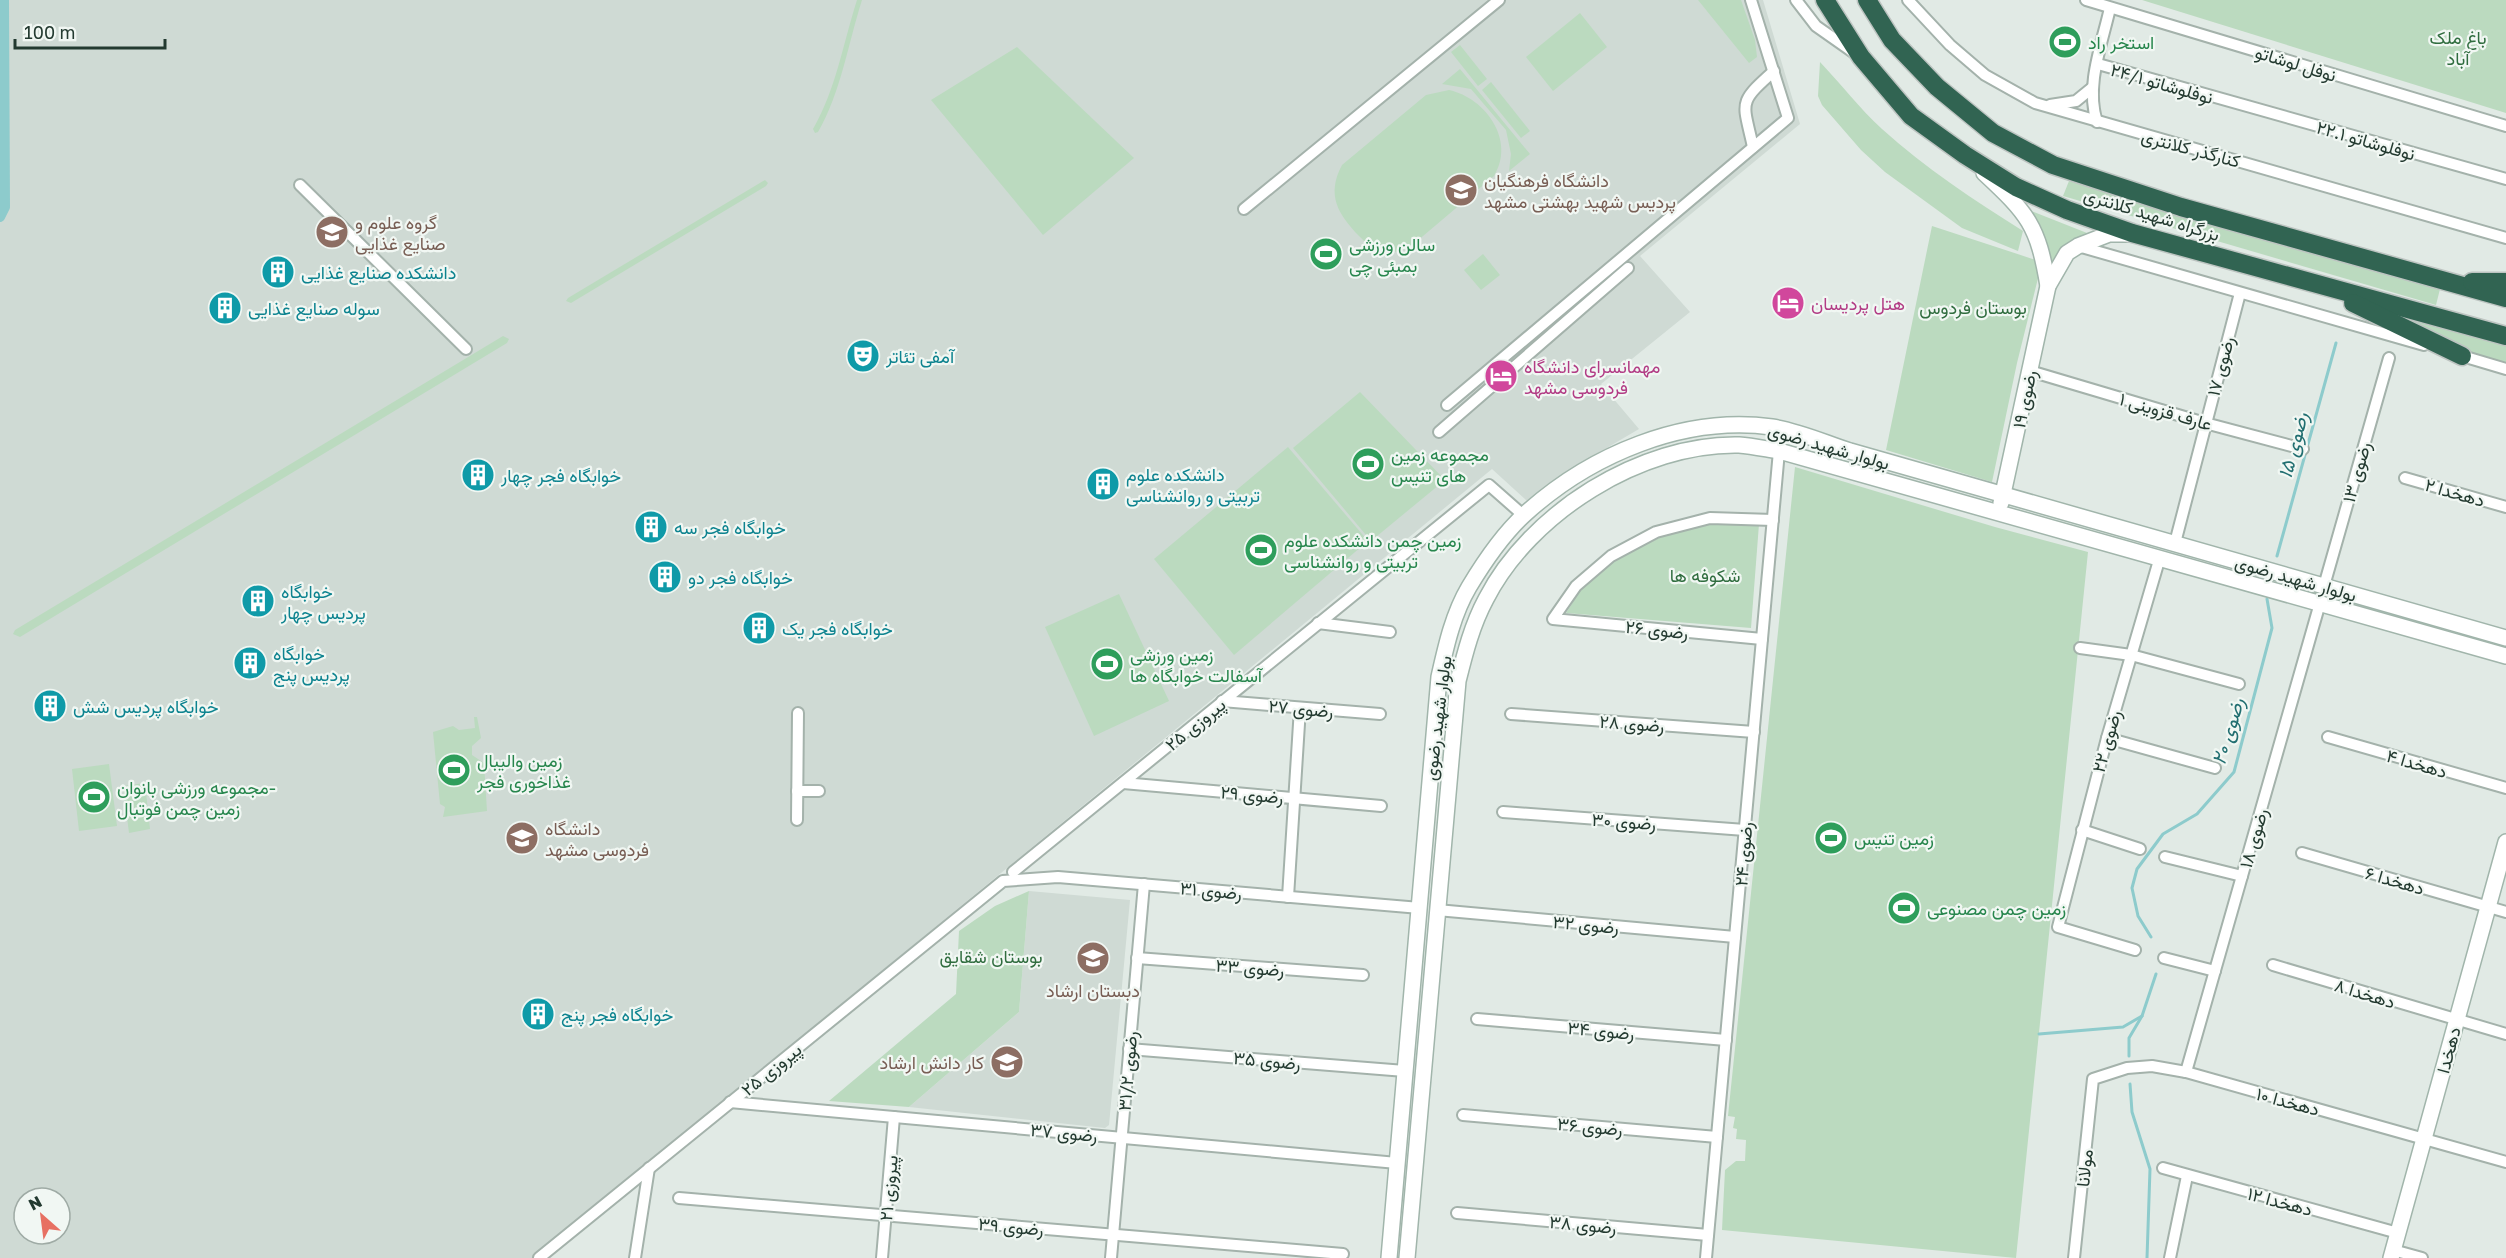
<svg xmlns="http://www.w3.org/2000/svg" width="2506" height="1258" font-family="'Golos Text',Vazirmatn,sans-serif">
  <rect width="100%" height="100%" fill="#e1eae5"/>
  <g fill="#cfdad4" fill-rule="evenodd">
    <path d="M0 0H1763L1800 124 1640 256 1690 312 1601 384 1639 429 1564 473 1527 501 1492 469 533 1258H0ZM24 1198H60V1234H24Z"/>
    <path d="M1029 891 1130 900 1109 1125 1105 1128 909 1107 1019 1012Z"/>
  </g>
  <g fill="#bbdabf">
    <path d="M857 0H862C848 44 841 92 818 132L815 133 813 129C836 89 843 44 857 0Z"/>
    <path d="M1698 0H1741L1755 40 1757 57 1749 63Z"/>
    <path d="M2142 0H2506V113Z"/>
    <path d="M1580 13 1607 47 1553 91 1526 57Z"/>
    <path d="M1460 45 1487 79 1478 86 1451 52Z"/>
    <path d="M1017 47 1134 158 1043 235 931 100Z"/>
    <path d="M1820 62C1841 84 1860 109 1882 129 1925 168 1974 200 2023 231L2018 251 1962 228 1885 172 1861 150 1822 105 1818 96Z"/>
    <path d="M1460 69 1530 154 1509 171 1511 154 1506 130 1471 89 1442 84Z"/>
    <path d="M1491 82 1530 131 1521 138 1482 90Z"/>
    <path d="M1449 90C1486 98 1516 141 1494 176L1410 247C1402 250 1392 254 1383 252 1373 250 1366 243 1359 236 1338 214 1326 195 1342 165L1426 95Z"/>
    <path d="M765 180 768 183 766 186 571 303 566 301 568 298Z"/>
    <path d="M2069 181 2440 289 2436 305 2063 196Z"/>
    <path d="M2026 209 2087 233 2066 246 2049 267Z"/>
    <path d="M1932 226 2042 262 2017 363 1992 482 1886 450Z"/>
    <path d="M1483 254 1500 275 1481 290 1464 270Z"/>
    <path d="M2392 313 2506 345V364L2474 355Z"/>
    <path d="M503 336 509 339 507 343 20 637 13 634 15 630Z"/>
    <path d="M1360 392 1445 480 1371 541 1293 448Z"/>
    <path d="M1288 447 1368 541 1234 655 1154 559Z"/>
    <path d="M1795 467 1995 527 2088 552 2016 1258 1722 1230 1725 1170 1736 1161H1745L1746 1140 1736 1139 1737 1129 1733 1128 1735 1117 1728 1116Z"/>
    <path d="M1711 524H1759L1751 628 1566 613 1581 589 1617 559 1661 537Z"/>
    <path d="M1119 594 1169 701 1094 736 1045 627Z"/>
    <path d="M474 717H477L481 738 472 746V755L484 763 487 811 443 817 445 807 440 804 433 732 453 726 459 730 475 728Z"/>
    <path d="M109 764 117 826 79 831 72 769Z"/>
    <path d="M145 783 150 829 129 833 123 786Z"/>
    <path d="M1029 891 1019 1012 909 1107 829 1101 956 994 959 931 995 906Z"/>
  </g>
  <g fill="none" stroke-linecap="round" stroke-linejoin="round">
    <g stroke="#8dcbcc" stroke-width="3">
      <path d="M2277 556 2336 343"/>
      <path d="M2151 937 2138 916 2132 888 2137 869 2163 834 2197 814 2234 772 2272 628 2267 599"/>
      <path d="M2039 1034 2123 1027 2142 1016"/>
      <path d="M2129 1056V1038L2142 1016 2156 974"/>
      <path d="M2130 1084 2132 1112 2150 1169 2147 1258"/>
    </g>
    <path stroke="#8dcbcc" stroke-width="10" d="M0 217 5 207 4 0"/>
    <g stroke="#a4b2ab" stroke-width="14">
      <g id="street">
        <path d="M1796 0 1816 26 1853 52"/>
        <path d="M1908 0 1950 45 1985 75 2035 103 2506 238"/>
        <path d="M2086 0 2506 126"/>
        <path d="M2098 64 2506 179"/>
        <path d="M2050 105 2076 101 2092 88"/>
        <path d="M2097 122C2085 86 2102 44 2110 8"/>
        <path d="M1753 147C1743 101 1737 104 1774 71"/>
        <path d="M300 185 466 349"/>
        <path d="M1244 209 1499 0"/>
        <path d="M2078 246 2424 345"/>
        <path d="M2459 355 2506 369"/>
        <path d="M2030 371 2205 423 2303 449"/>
        <path d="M1447 405 1788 118 1751 0"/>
        <path d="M1439 432 1628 268"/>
        <path d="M2405 478 2506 507"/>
        <path d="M2175 543 2240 293"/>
        <path d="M2324 586 2389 358"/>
        <path d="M1318 623 1390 632"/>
        <path d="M1762 639 1553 619 1576 586 1611 556 1656 532 1710 518 1773 520"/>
        <path d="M2080 648 2131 655 2239 684"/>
        <path d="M1222 701 1380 714"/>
        <path d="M1511 714 1754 732"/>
        <path d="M2328 737 2506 788"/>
        <path d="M2107 738 2215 768"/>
        <path d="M1123 783 1381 806"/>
        <path d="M797 791H819"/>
        <path d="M1503 812 1745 830"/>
        <path d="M797 820 798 713"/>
        <path d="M2082 830 2140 849"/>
        <path d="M2302 853 2506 912"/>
        <path d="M2165 857 2242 876"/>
        <path d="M1013 872 1489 485 1523 515"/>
        <path d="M1288 897 1300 708"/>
        <path d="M1437 910 1735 937"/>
        <path d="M2135 950 2058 927 2107 738 2160 557"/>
        <path d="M1137 958 1363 975"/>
        <path d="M2164 958 2215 971"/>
        <path d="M2273 965 2506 1034"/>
        <path d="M1477 1019 1726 1040"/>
        <path d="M1129 1049 1405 1071"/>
        <path d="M2186 1072 2320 603"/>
        <path d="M730 1102 1397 1163"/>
        <path d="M1463 1115 1717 1137"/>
        <path d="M2163 1168 2398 1233"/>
        <path d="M679 1198 1343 1254"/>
        <path d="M1457 1213 1708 1235"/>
        <path d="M2393 1250 2422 1258"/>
        <path d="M539 1258 1003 881 1058 877 1420 908"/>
        <path d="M635 1258 649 1168"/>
        <path d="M882 1258 894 1117"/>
        <path d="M1111 1258 1144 884"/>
        <path d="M1706 1258 1779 451"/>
        <path d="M2074 1258 2093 1079 2127 1068 2152 1066 2186 1072 2506 1162"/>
        <path d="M2170 1258 2187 1176"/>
      </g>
    </g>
    <g stroke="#a1b5ab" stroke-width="18">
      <g id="secondary">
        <path d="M1984 173C2028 214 2038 225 2048 286"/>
        <path d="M2001 503 2048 286 2067 253 2078 246 2109 234H2127"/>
        <path d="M1389 1258 1439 677C1446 646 1453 614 1469 587 1484 562 1503 534 1525 514 1590 455 1683 415 1772 427 1799 431 1825 443 1850 451L2506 638"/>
        <path d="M1407 1258 1458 681C1465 653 1472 625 1486 599 1530 513 1641 443 1739 445 1752 446 1766 449 1779 451L2506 656"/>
        <path d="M2391 1258 2506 842"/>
      </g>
    </g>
    <g stroke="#bdc4c1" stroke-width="21">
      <g id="highway">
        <path d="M1825 0 1861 57 1911 116 1965 155 2016 187 2067 210 2132 233 2506 336"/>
        <path d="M1867 0 1892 40 1937 87 1993 133 2053 165 2181 207 2506 298"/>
        <path d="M2472 282H2506"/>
        <path d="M2353 303 2462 356"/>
      </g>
    </g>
    <use href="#street" stroke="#fff" stroke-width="10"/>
    <use href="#secondary" stroke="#fff" stroke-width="15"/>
    <use href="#highway" stroke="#316452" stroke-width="18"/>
  </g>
  <defs>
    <g id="stadium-disc" transform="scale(1.725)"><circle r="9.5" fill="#2e9e5b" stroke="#f1f7f3"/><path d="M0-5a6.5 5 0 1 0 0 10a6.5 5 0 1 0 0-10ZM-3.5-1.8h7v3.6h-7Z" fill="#fff"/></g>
    <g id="university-disc" transform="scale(1.725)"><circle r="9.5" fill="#8d6e63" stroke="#f1f7f3"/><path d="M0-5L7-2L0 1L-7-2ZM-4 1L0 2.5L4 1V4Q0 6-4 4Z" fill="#fff"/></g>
    <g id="building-disc" transform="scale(1.725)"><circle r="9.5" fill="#0f9aa8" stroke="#f1f7f3"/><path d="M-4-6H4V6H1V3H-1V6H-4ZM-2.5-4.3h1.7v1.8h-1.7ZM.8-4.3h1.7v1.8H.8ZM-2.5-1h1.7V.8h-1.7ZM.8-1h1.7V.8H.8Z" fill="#fff"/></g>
    <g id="hotel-disc" transform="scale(1.725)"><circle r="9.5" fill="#d1479c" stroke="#f1f7f3"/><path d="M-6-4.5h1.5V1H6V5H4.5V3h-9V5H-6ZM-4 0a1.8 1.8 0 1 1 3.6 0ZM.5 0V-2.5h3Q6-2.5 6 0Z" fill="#fff"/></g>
    <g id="theatre-disc" transform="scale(1.725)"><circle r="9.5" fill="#0f9aa8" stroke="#f1f7f3"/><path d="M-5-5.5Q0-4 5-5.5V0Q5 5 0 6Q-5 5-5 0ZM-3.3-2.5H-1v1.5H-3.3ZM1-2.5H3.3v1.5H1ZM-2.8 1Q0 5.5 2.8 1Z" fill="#fff"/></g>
    <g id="school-disc" transform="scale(1.725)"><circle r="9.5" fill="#8d6e63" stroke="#f1f7f3"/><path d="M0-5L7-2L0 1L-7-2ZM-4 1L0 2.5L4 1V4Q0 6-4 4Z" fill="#fff"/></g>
  </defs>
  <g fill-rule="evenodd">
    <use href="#stadium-disc" x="2065" y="42"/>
    <use href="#university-disc" x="1461" y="190"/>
    <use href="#university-disc" x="332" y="232"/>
    <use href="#stadium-disc" x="1326" y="254"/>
    <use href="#building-disc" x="278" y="272"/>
    <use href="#hotel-disc" x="1788" y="303"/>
    <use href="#building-disc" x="225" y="308"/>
    <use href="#theatre-disc" x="863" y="356"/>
    <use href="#hotel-disc" x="1501" y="376"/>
    <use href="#stadium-disc" x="1368" y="464"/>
    <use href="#building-disc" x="478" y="475"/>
    <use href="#building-disc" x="1103" y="484"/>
    <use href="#building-disc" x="651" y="527"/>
    <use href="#stadium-disc" x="1261" y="550"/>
    <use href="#building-disc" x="665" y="577"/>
    <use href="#building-disc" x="258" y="601"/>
    <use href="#building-disc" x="759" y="628"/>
    <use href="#building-disc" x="250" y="663"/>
    <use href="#stadium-disc" x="1107" y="664"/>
    <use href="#building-disc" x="50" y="706"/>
    <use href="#stadium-disc" x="454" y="770"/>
    <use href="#stadium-disc" x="94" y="797"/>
    <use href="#university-disc" x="522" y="838"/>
    <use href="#stadium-disc" x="1831" y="838"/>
    <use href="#stadium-disc" x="1904" y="908"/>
    <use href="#school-disc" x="1093" y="958"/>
    <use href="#building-disc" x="538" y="1014"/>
    <use href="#school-disc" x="1007" y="1062"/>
  </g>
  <g text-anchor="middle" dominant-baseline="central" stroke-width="4.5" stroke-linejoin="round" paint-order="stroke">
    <g font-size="18" fill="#306d3f" stroke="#f1f7f3">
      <text x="2458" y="37">باغ ملک<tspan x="2458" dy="21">آباد</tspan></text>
      <text x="1973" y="307">بوستان فردوس</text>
      <text x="1705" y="575">شکوفه ها</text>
      <text x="991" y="956">بوستان شقایق</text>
    </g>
    <g font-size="18" fill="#27864d" stroke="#f1f7f3" text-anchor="start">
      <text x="2088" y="42">استخر راد</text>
      <text x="1349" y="244">سالن ورزشی<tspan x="1349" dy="21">بمبئی چی</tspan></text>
      <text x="1391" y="454">مجموعه زمین<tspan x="1391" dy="21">های تنیس</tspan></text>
      <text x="1284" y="540">زمین چمن دانشکده علوم<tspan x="1284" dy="21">تربیتی و روانشناسی</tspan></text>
      <text x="1130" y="654">زمین ورزشی<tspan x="1130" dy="21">آسفالت خوابگاه ها</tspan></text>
      <text x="477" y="760">زمین والیبال<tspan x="477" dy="21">غذاخوری فجر</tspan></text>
      <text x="117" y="787">مجموعه ورزشی بانوان-<tspan x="117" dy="21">زمین چمن فوتبال</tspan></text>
      <text x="1854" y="838">زمین تنیس</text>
      <text x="1927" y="908">زمین چمن مصنوعی</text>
    </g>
    <g font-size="18" fill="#233a30" stroke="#f1f7f3">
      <text transform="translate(2296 63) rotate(17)">نوفل لوشاتو</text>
      <text transform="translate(2162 83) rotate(16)">نوفلوشاتو ۲۴/۱</text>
      <text transform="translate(2366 140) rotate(16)">نوفلوشاتو ۲۲.۱</text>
      <text transform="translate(2191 148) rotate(15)">کنارگذر کلانتری</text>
      <text transform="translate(2152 214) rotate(17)">بزرگراه شهید کلانتری</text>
      <text transform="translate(2220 366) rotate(-75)">رضوی ۱۷</text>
      <text transform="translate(2024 399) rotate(-78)">رضوی ۱۹</text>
      <text transform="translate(2166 411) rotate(16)">عارف قزوینی ۱</text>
      <text transform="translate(1829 446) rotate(16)">بولوار شهید رضوی</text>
      <text transform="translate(2356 472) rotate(-74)">رضوی ۱۳</text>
      <text transform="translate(2455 492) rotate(16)">دهخدا ۲</text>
      <text transform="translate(2296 578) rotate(16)">بولوار شهید رضوی</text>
      <text transform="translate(1657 629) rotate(6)">رضوی ۲۶</text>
      <text transform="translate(1301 708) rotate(5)">رضوی ۲۷</text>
      <text transform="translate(1437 718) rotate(-83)">بولوار شهید رضوی</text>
      <text transform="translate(1632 723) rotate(4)">رضوی ۲۸</text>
      <text transform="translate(1195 724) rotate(-39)">پیروزی ۲۵</text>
      <text transform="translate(2106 741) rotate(-74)">رضوی ۲۲</text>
      <text transform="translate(2417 763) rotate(16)">دهخدا ۴</text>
      <text transform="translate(1252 794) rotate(5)">رضوی ۲۹</text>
      <text transform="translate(1624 821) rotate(4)">رضوی ۳۰</text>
      <text transform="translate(2253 838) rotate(-74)">رضوی ۱۸</text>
      <text transform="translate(1743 854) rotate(-85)">رضوی ۲۴</text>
      <text transform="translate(2395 880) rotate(16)">دهخدا ۶</text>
      <text transform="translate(1211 890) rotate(5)">رضوی ۳۱</text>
      <text transform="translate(1586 924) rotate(5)">رضوی ۳۲</text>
      <text transform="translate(1250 967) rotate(4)">رضوی ۳۳</text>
      <text transform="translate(2365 993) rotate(17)">دهخدا ۸</text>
      <text transform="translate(1601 1030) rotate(5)">رضوی ۳۴</text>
      <text transform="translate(2448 1050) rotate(-75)">دهخدا</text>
      <text transform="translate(1267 1060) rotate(5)">رضوی ۳۵</text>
      <text transform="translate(771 1069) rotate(-39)">پیروزی ۲۵</text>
      <text transform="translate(1127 1071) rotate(-85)">رضوی ۳۱/۲</text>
      <text transform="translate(2288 1101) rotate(15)">دهخدا ۱۰</text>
      <text transform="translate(1590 1126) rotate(5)">رضوی ۳۶</text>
      <text transform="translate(1064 1132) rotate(5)">رضوی ۳۷</text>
      <text transform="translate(2084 1168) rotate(-84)">مولانا</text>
      <text transform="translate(888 1188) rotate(-85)">پیروزی ۲۱</text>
      <text transform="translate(2280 1201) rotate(15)">دهخدا ۱۲</text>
      <text transform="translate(1583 1224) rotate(5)">رضوی ۳۸</text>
      <text transform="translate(1011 1226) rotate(5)">رضوی ۳۹</text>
    </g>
    <g font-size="18" fill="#785e54" stroke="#f1f7f3" text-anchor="start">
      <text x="1484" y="180">دانشگاه فرهنگیان<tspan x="1484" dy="21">پردیس شهید بهشتی مشهد</tspan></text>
      <text x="355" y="222">گروه علوم و<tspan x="355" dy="21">صنایع غذایی</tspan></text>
      <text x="545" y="828">دانشگاه<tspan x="545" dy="21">فردوسی مشهد</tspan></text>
      <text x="1093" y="990" text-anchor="middle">دبستان ارشاد</text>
      <text x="984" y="1062" text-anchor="end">کار دانش ارشاد</text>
    </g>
    <g font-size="18" fill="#0d838f" stroke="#f1f7f3" text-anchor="start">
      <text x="301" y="272">دانشکده صنایع غذایی</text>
      <text x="248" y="308">سوله صنایع غذایی</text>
      <text x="886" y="356">آمفی تئاتر</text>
      <text x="1126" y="474">دانشکده علوم<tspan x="1126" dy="21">تربیتی و روانشناسی</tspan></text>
      <text x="501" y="475">خوابگاه فجر چهار</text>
      <text x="674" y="527">خوابگاه فجر سه</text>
      <text x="688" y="577">خوابگاه فجر دو</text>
      <text x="281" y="591">خوابگاه<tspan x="281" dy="21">پردیس چهار</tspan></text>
      <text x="782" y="628">خوابگاه فجر یک</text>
      <text x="273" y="653">خوابگاه<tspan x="273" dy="21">پردیس پنج</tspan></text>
      <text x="73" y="706">خوابگاه پردیس شش</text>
      <text x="561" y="1014">خوابگاه فجر پنج</text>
    </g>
    <g font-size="18" fill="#b23c85" stroke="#f1f7f3" text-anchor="start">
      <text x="1811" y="303">هتل پردیسان</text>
      <text x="1524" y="366">مهمانسرای دانشگاه<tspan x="1524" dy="21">فردوسی مشهد</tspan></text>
    </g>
    <g font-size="20" font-style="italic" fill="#226f71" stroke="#f1f7f3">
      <text transform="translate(2292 445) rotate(-75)">رضوی ۱۵</text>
      <text transform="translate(2227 731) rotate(-73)">رضوی ۲۰</text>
    </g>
  </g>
  <g transform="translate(42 1216) rotate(332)"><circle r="28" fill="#f1f7f3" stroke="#9faba5" stroke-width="1.5"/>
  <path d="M0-4.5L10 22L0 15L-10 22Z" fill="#e77062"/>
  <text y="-9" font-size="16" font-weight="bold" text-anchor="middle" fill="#233a30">N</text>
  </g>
  <path d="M15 39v9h150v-9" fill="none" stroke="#233a30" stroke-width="3"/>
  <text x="24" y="39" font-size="18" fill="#233a30" stroke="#f1f7f3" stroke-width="4.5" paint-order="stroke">100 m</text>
</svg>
